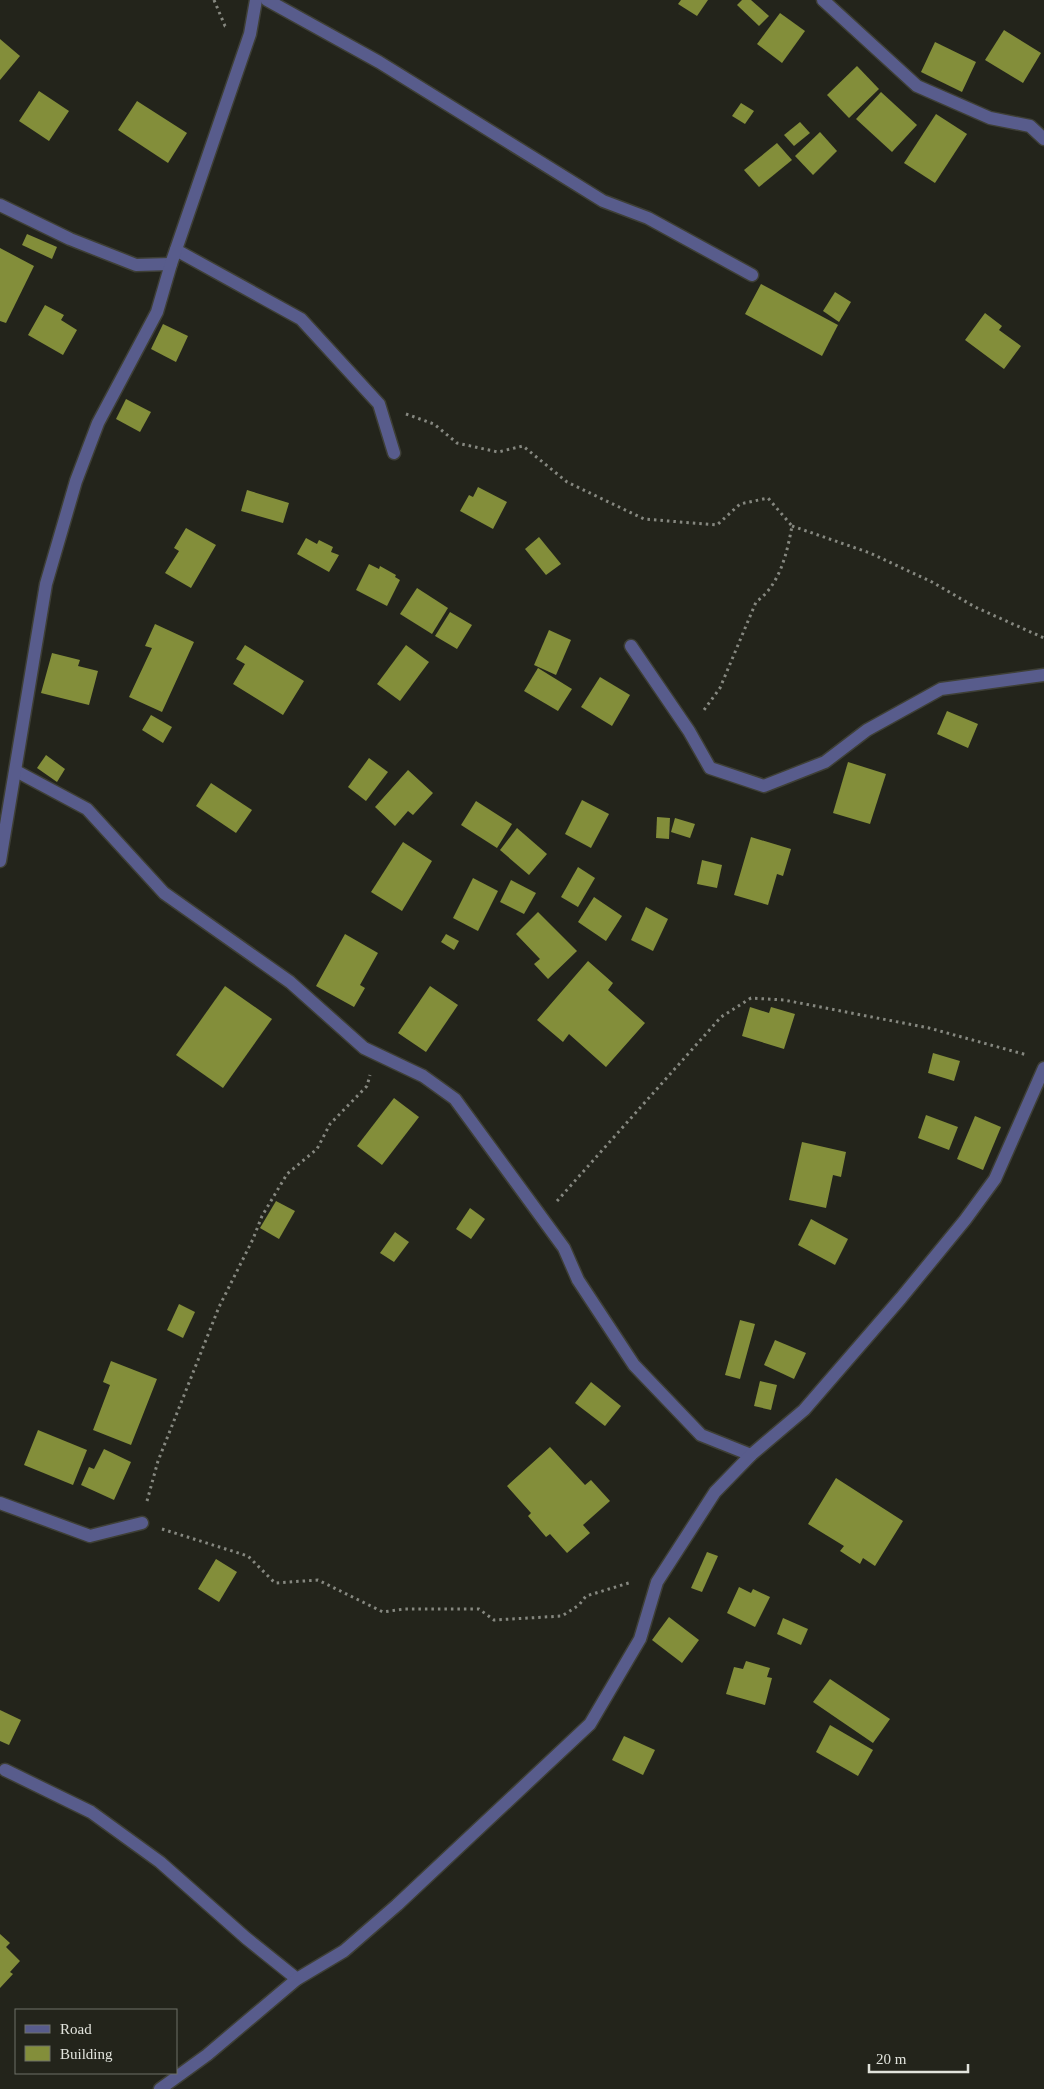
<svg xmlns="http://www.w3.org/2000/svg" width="1044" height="2089" font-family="'Times New Roman',serif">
  <rect width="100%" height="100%" fill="#23241b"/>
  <g fill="#838e3a">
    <path d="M681 0H708L697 16 678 4Z"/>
    <path d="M742 0H751L769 16 759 26 737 5Z"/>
    <path d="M780 13 805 31 782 63 757 44Z"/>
    <path d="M1004 30 1041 53 1023 83 985 60Z"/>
    <path d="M0 39 20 56 0 80Z"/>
    <path d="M935 42 976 62 962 92 921 72Z"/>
    <path d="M857 66 879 89 849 118 827 95Z"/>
    <path d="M39 91 69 111 49 141 19 121Z"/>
    <path d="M881 92 917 125 892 152 856 119Z"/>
    <path d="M137 101 187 133 168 163 118 130Z"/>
    <path d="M741 103 754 111 745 124 732 116Z"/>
    <path d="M936 114 967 134 935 183 904 163Z"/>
    <path d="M800 122 810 133 794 146 784 135Z"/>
    <path d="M820 132 837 151 813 175 795 156Z"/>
    <path d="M777 143 792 160 759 187 744 170Z"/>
    <path d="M27 234 57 247 52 259 22 245Z"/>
    <path d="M0 248 34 266 6 323 0 321Z"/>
    <path d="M761 284 838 325 822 356 745 314Z"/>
    <path d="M835 292 851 302 839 322 823 311Z"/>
    <path d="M45 305 64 315 61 320 77 330 63 355 28 335Z"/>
    <path d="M985 313 1002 326 999 330 1021 346 1004 369 965 340Z"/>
    <path d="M163 324 188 336 176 362 151 349Z"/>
    <path d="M126 399 151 412 140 432 116 419Z"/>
    <path d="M478 487 507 502 493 529 460 511 469 495 473 497Z"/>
    <path d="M247 490 289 503 283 523 241 511Z"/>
    <path d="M186 528 216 545 191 588 165 573 179 551 174 548Z"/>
    <path d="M539 537 561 564 546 575 525 549Z"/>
    <path d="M306 538 317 544 319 540 333 547 331 552 339 555 329 572 297 554Z"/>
    <path d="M369 564 379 569 380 566 396 575 395 577 400 580 387 606 356 590Z"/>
    <path d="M417 588 448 608 432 634 400 614Z"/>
    <path d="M450 612 472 625 457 649 435 636Z"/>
    <path d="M155 624 194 642 162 712 129 697 152 648 145 646Z"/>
    <path d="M549 630 571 640 556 675 534 665Z"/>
    <path d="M245 645 304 681 283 715 233 684 245 664 236 659Z"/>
    <path d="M406 645 429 662 400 701 377 684Z"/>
    <path d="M52 653 80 660 78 666 98 671 89 705 41 693Z"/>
    <path d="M538 668 572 689 558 711 524 691Z"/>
    <path d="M600 677 630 695 612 726 581 707Z"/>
    <path d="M947 711 978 724 968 748 937 734Z"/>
    <path d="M151 715 172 727 163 743 142 730Z"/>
    <path d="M46 755 65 769 57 782 37 768Z"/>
    <path d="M369 758 388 772 366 801 348 787Z"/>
    <path d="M848 762 886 774 870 824 833 813Z"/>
    <path d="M408 770 433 793 413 815 408 811 395 826 375 807Z"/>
    <path d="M211 783 252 810 236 833 196 806Z"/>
    <path d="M582 800 609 814 591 848 565 834Z"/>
    <path d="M476 801 512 824 497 848 461 825Z"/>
    <path d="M657 817 670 818 669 839 656 838Z"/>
    <path d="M675 818 695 824 690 838 671 832Z"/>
    <path d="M517 828 547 854 529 875 500 850Z"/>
    <path d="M751 837 791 849 783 876 777 874 768 905 734 895Z"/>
    <path d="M403 842 432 861 402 911 371 892Z"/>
    <path d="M702 860 722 865 717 888 697 884Z"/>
    <path d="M578 867 595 878 578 907 561 897Z"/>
    <path d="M473 878 498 891 478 931 453 918Z"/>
    <path d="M511 880 536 893 524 914 500 902Z"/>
    <path d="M594 897 622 916 606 941 578 922Z"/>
    <path d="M646 907 668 919 653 951 631 940Z"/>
    <path d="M538 912 577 951 548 979 534 964 540 959 516 934Z"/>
    <path d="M345 934 378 953 360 985 365 988 354 1007 316 986Z"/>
    <path d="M446 934 459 941 454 950 441 942Z"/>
    <path d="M588 961 613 983 608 990 645 1023 606 1067 569 1034 563 1042 537 1020Z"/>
    <path d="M225 986 272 1019 223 1088 176 1055Z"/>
    <path d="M430 986 458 1005 426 1052 398 1033Z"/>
    <path d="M750 1007 769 1013 771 1007 795 1014 784 1049 742 1036Z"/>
    <path d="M933 1053 960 1061 954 1081 928 1073Z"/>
    <path d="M394 1098 419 1117 382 1165 357 1146Z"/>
    <path d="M926 1115 958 1127 949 1150 918 1138Z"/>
    <path d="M975 1116 1001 1127 983 1170 957 1159Z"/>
    <path d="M802 1142 846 1152 841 1177 833 1175 826 1208 789 1200Z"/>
    <path d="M276 1201 295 1211 279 1239 260 1228Z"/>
    <path d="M470 1208 485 1219 471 1239 456 1229Z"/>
    <path d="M811 1219 848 1239 835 1265 798 1245Z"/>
    <path d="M395 1232 409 1242 394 1262 380 1253Z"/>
    <path d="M179 1304 195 1312 183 1338 167 1330Z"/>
    <path d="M740 1320 755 1324 740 1379 725 1375Z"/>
    <path d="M775 1340 806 1353 794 1379 764 1365Z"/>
    <path d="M111 1361 157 1379 131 1445 93 1430 110 1385 103 1382Z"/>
    <path d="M760 1381 777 1385 771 1410 754 1406Z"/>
    <path d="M591 1382 621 1406 605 1426 575 1403Z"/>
    <path d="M38 1430 87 1450 73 1485 24 1465Z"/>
    <path d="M550 1447 585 1485 591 1480 610 1501 583 1525 590 1533 567 1553 550 1534 546 1537 528 1516 531 1513 507 1486Z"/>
    <path d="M104 1449 131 1462 114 1500 81 1485 89 1467 94 1469Z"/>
    <path d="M836 1478 903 1521 875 1566 863 1558 860 1564 840 1551 844 1546 808 1524Z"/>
    <path d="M707 1552 718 1556 702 1592 691 1588Z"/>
    <path d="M216 1559 237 1572 219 1602 198 1589Z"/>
    <path d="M739 1587 751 1593 753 1589 770 1597 755 1627 727 1613Z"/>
    <path d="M669 1617 699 1640 682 1663 652 1640Z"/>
    <path d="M783 1618 808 1629 801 1645 777 1634Z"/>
    <path d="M746 1661 770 1668 767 1677 772 1678 765 1705 726 1694 734 1667 743 1669Z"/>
    <path d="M830 1679 890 1719 873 1743 813 1702Z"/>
    <path d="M0 1710 21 1720 9 1745 0 1741Z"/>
    <path d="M830 1725 873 1750 858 1776 816 1752Z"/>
    <path d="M624 1736 655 1750 643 1775 612 1760Z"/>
    <path d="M0 1934 10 1943 6 1947 20 1961 10 1972 13 1974 0 1988Z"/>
  </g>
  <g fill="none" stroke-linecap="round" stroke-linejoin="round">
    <g stroke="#3e3f36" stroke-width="15">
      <g id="lane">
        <path d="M267 0 379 62 603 201 648 218 752 275"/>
        <path d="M176 250 301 319 379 404 394 453"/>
        <path d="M5 1770 91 1812 160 1862 246 1938 297 1979"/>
      </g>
    </g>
    <g stroke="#3e3f36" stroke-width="15">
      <g id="street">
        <path d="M823 0 917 86 990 118 1030 126 1044 139"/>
        <path d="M0 205 70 239 136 265 171 264"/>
        <path d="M631 646 689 731 710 768 764 786 825 762 867 730 941 689 1044 675"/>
        <path d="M16 771 87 809 164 893 290 982 364 1048 423 1076 455 1099 564 1248 578 1280 634 1365 701 1435 751 1455"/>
        <path d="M0 861 46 584 76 481 98 423 157 312 171 264 250 34 256 0"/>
        <path d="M0 1503 90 1536 142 1523"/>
        <path d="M160 2089 207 2055 297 1979 344 1951 397 1905 590 1724 640 1639 657 1582 715 1492 751 1455 804 1410 901 1298 965 1220 995 1179 1044 1068"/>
      </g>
    </g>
    <g stroke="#868880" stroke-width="3" stroke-dasharray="2.5 4" stroke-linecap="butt">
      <path d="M214 0 225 26 228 27"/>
      <path d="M406 414 434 424 457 443 498 452 523 446 567 482 644 519 717 525 740 504 768 498 792 526C787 553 780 585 756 602L720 688 704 710"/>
      <path d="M792 526 870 553 932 582 975 607 1044 638"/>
      <path d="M557 1201 721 1017 751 998 784 1000 929 1028 1027 1055"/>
      <path d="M147 1501 158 1461 219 1307 253 1239 262 1216 287 1174 317 1149 330 1124 367 1086 370 1075"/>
      <path d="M162 1529 248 1556 275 1583 318 1580 383 1612 404 1609H479L494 1620 562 1616 579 1605 586 1596 632 1582"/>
    </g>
    <use href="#lane" stroke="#585c8c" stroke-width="12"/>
    <use href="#street" stroke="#585c8c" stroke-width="12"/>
  </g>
  <rect x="15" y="2009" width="162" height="65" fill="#23241b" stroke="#6f7068"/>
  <rect x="25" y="2025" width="25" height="8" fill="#585c8c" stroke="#6f7068"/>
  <text x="60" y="2034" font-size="15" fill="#e1e3dc">Road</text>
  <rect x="25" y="2046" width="25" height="15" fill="#838e3a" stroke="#6f7068"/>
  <text x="60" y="2059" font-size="15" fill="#e1e3dc">Building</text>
  <path d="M869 2064v8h99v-8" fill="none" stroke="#e1e3dc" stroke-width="2.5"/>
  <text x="876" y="2064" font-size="15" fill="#e1e3dc" stroke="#23241b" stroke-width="4" paint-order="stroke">20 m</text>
</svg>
